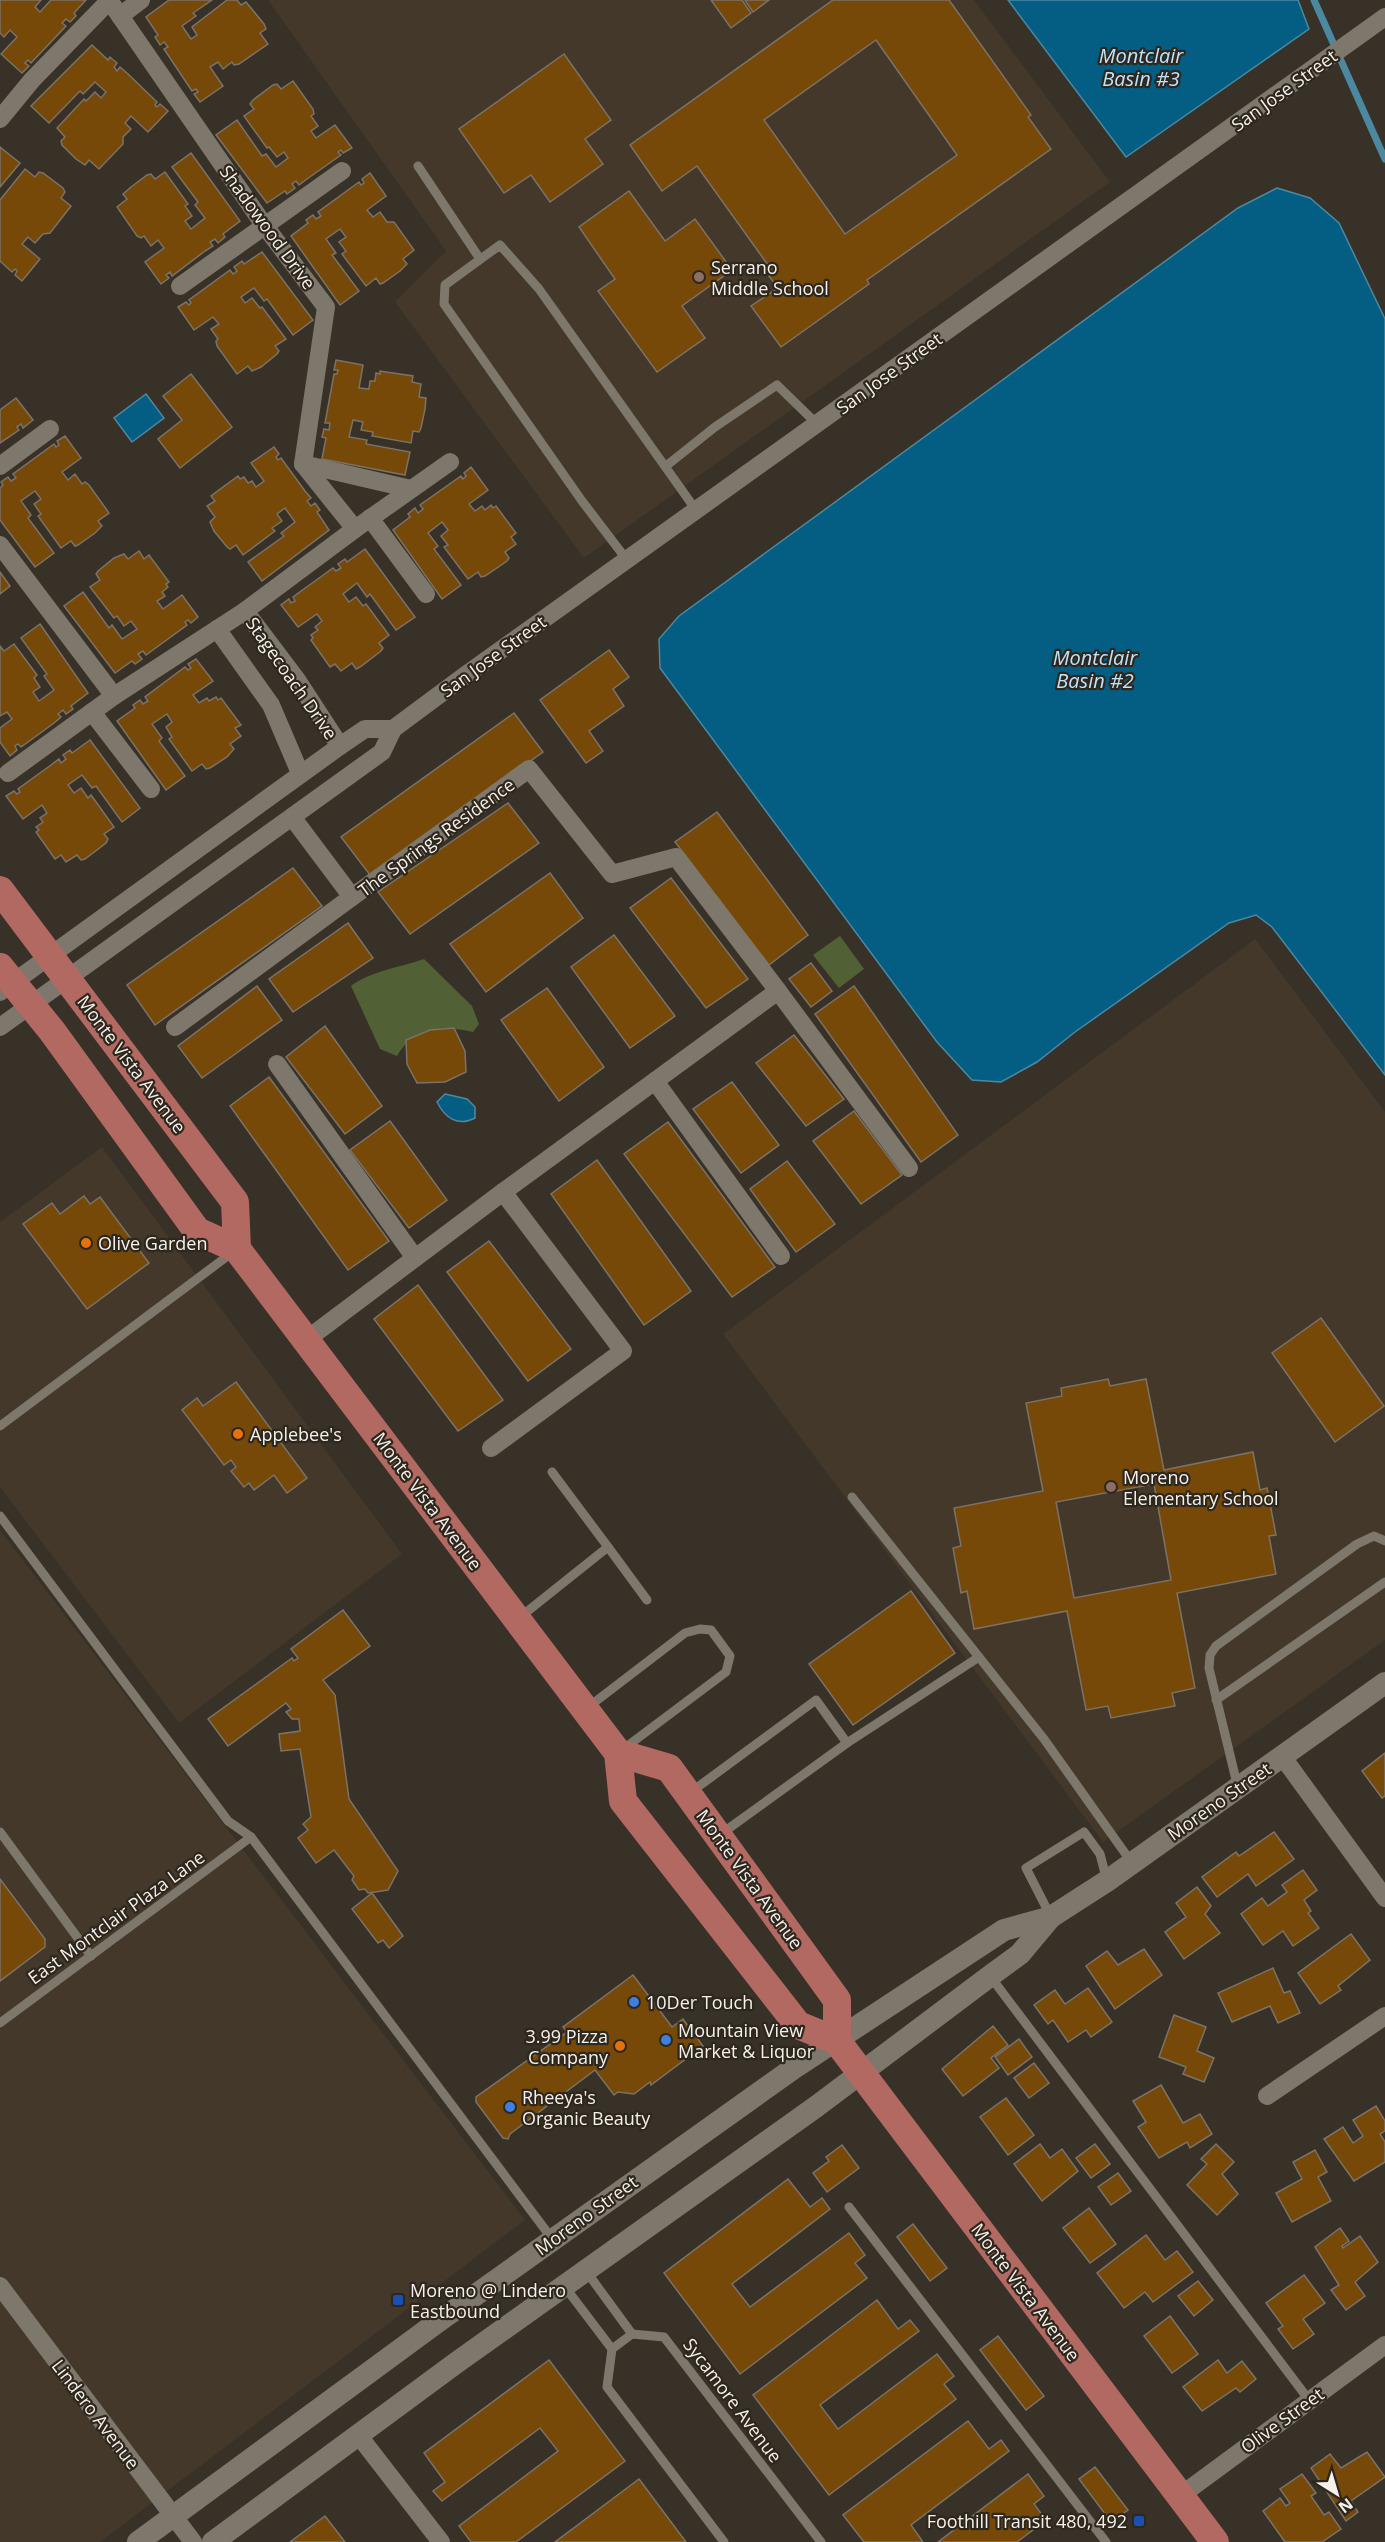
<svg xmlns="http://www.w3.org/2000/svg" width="1385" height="2542" font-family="'Open Sans',sans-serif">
  <rect width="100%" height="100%" fill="#383128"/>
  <g fill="#433829">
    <path d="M268 0H974L1110 182 584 558 395 302 446 251Z"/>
    <path d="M1255 939 1385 1112V1640L1103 1842 723 1334Z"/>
    <path d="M102 1147 402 1554 179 1723 0 1487V1222Z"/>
    <path d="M0 1530 525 2220 100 2542H0Z"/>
  </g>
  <g fill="#526036">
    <path d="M840 936 864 969 839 988 813 955Z"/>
    <path d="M424 959 472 1006 479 1024 473 1032C442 1025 414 1027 397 1056L380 1049 351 986C368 972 401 967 424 959Z"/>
  </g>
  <g fill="#045d82" stroke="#4c89a1" stroke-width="1.5">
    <path d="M1008 0H1298L1309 29 1126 157Z"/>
    <path d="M1277 188 1310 198 1339 223 1385 319V1075L1272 927 1256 915 1229 923 1075 1032 1037 1062 1001 1082 972 1080 937 1042 660 668 659 639 679 616 1238 208Z"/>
    <path d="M146 394 164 418 132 442 114 418Z"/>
    <path d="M445 1094 467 1099 475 1107V1118C458 1127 445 1118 437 1102Z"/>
  </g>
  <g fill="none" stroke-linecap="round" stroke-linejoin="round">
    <path stroke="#4c89a1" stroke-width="7" d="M1314 0 1385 159"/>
  </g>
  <g fill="#764908" stroke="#7b7268" stroke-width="1.5" fill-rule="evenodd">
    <path d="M0 0H41L35 7 40 12 51 0H86L74 13 76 16 70 22 66 19 62 23 66 26 31 63 28 60 25 63 29 66 22 73 1 54 17 37 10 30 4 37 0 33Z"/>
    <path d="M169 0H212L193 13 196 16 182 26 191 39 197 35 192 27 227 0H237L241 5 246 2 264 24 266 29 260 33 268 44 239 64 234 65 232 62 223 69 218 62 210 67 223 86 200 102 194 94 198 92 196 89 192 91 164 49 168 47 164 42 160 45 155 37 158 35 146 17Z"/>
    <path d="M711 0H742L751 13 731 28Z"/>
    <path d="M745 0H769L753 12Z"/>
    <path d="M833 0H949L1031 115 1028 117 1051 149 867 280 869 284 781 347 751 306 778 288 769 276 773 272 697 166 662 191 630 145ZM876 40 957 155 845 234 764 120Z"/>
    <path d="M92 45 108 60 110 57 117 63 114 67 117 71 120 67 128 74 157 102 155 105 157 107 160 104 168 111 148 132 131 116 125 123 131 129 123 137V144L99 169 89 160 85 165 76 159 62 145 61 141 65 137 57 128 84 99 86 101 95 92 101 98 106 92 95 82 83 94 80 91 49 123 31 106Z"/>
    <path d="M564 54 611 120 585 139 603 164 550 202 531 175 504 193 459 129Z"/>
    <path d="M293 81 313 109 314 114 311 116 318 126 311 131 316 138 335 125 352 148 343 153 341 150 338 152 341 155 307 179 299 185 296 181 292 184 295 188 287 194 285 191 267 203 216 135 237 120 262 156 266 154 276 167 288 158 284 152 277 157 269 147 267 148 244 116 254 109 250 104 253 100 273 85 277 84 281 89Z"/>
    <path d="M0 147 20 163 0 187Z"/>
    <path d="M191 153 240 221 223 234 225 237 218 243 215 239 210 242 213 246 205 251 172 276 170 272 166 275 169 278 161 284 145 262 164 248 158 240 151 246 144 236 141 238 137 236 117 207 127 199 123 194 131 187 147 175 151 174 155 179 165 172 188 204 185 206 192 216 185 221 191 229 205 218 195 205 198 202 172 167Z"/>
    <path d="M25 169 35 177 39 172 43 173 63 188 65 192 61 198 71 206 50 233 43 234 35 243 28 237 22 244 40 259 22 281 15 275 17 271 15 269 12 272 0 261V200Z"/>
    <path d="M370 173 386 196 367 210 373 217 380 212 387 222H394L414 250 403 259 407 264 400 271 383 283 380 284 376 278 366 286 342 254 346 251 339 242 346 237 340 229 326 239 336 253 332 255 359 291 340 305 291 236 308 223 306 220 313 215 316 219 321 216 318 212 359 182 361 185 364 183 362 179Z"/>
    <path d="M629 191 665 241 695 219 732 270 682 306 705 338 657 372 598 291 615 279 579 227Z"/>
    <path d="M262 252 313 320 293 335 267 299 264 301 254 288 241 297 245 303 252 298 260 308 262 307 286 339 275 346 279 351 277 354 261 367 252 371 248 366 237 374 217 346 216 341 218 339 211 329 219 324 213 317 194 330 178 307 186 302 189 305 191 303 189 300 230 270 233 274 237 271 234 267 242 261 244 264Z"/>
    <path d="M336 360 363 365 359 388 369 389 370 381H375L376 373 380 374V371L413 376 412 382 421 384 419 397 426 398 425 409 421 428 419 432 413 431 411 443 372 436 373 432 361 430 363 422 353 420 349 437 367 440 366 444 410 452 405 475 322 459 326 438 322 437 324 429 329 430 330 423H325L334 374H337L338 370H334Z"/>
    <path d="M191 374 232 427 180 468 158 439 182 420 163 396Z"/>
    <path d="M16 398 33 420 23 428 21 424 17 427 19 430 0 443V410Z"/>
    <path d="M65 436 81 458 62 472 68 480 75 474 82 484 85 482 89 485 109 513 98 521 102 526 95 533 78 545 75 546 71 541 61 548 38 516 41 514 34 504 41 499 35 491 21 501 31 515 28 518 54 553 35 567 0 520V488L3 485 1 482 8 477 11 481 16 478 13 474 54 444 56 447 59 445 57 441Z"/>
    <path d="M274 447 279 454 276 457 278 460 281 458 305 491 311 498 307 501 311 506 315 503 320 510 317 512 329 530 262 581 248 562 284 536 281 533 295 522 285 508 277 514 282 521 272 528 275 531 243 555 236 545 230 549 227 547 214 531 210 522 215 517 207 506 215 501 211 496 238 476 240 479 244 477 248 483 252 481 256 487 264 481 251 463Z"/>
    <path d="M471 467 488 490 469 504 475 511 482 506 485 510 491 505 493 508 496 506 516 533 511 537 516 544 505 552 509 558 507 561 485 576 481 577 478 572 468 579 444 547 448 545 441 536 448 530 442 522 428 533 438 546 434 549 461 585 442 599 393 530 410 517 408 514 415 508 418 513 423 509 420 505 461 476 463 479 466 476 464 473Z"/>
    <path d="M365 549 415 617 396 630 370 594 367 597 357 583 343 594 349 602 356 597 363 606 366 604 389 635 379 643 383 648 381 651 360 667 356 669 352 663 341 671 335 664 330 667 311 640 313 638 311 635 318 630 315 627 322 621 317 614 298 627 281 605 289 599 291 603 295 601 293 597 326 573 333 568 336 571 341 568 338 564 345 559 347 562Z"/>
    <path d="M139 551 144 559 149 555 169 582 166 584 168 587 162 592 165 596 157 601 163 609 182 595 198 617 191 623 188 620 185 622 187 625 146 655 143 651 138 654 142 659 135 664 132 661 115 673 64 606 83 592 109 628 112 625 122 639 137 629 131 621 124 626 117 616 114 618 90 587 100 580 96 574 98 571 114 558 124 554 128 559Z"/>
    <path d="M0 572 10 586 0 594Z"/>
    <path d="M40 624 88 693 71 706 73 709 66 714 63 710 58 714 61 717 54 723 21 747 18 744 15 746 17 750 10 756 0 742V728L12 719 7 712 0 716V646L4 651 14 644 37 675 34 678 40 687 33 692 39 701 54 690 44 676 47 674 21 638Z"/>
    <path d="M609 650 629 677 613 689 624 706 589 731 603 751 586 763 540 700Z"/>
    <path d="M196 659 213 681 193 695 199 703 207 698 209 701 216 697 218 700 221 698 241 725 235 728 241 736 230 744 234 749 227 757 210 768 206 769 202 764 192 771 169 739 172 737 166 727 172 722 167 714 152 724 162 738 159 741 185 776 166 790 117 721 135 708 133 705 140 700 143 704 148 701 145 697 185 667 188 670 191 668 188 664Z"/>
    <path d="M514 713 543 752 370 875 341 837Z"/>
    <path d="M90 740 140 808 122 822 96 786 92 788 82 775 68 785 74 793 81 788 88 798 91 795 114 827 104 834 108 839 106 843 85 859 81 860 77 855 66 862 61 855 55 859 36 832 39 830 36 827 43 822 40 818 47 813 42 805 23 819 6 796 14 791 17 794 20 792 18 789 51 765 59 759 61 763 66 759 63 755 70 750 72 753Z"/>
    <path d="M508 803 539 843 410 934 378 892Z"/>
    <path d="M717 812 808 935 769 965 675 842Z"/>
    <path d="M293 868 322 906 155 1025 127 985Z"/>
    <path d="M550 873 583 918 486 992 450 944Z"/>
    <path d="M671 878 748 979 706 1008 630 908Z"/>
    <path d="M348 923 373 958 293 1012 269 979Z"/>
    <path d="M614 935 675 1016 630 1048 571 967Z"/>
    <path d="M811 963 832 991 811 1007 789 979Z"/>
    <path d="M257 986 282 1020 202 1078 178 1046Z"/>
    <path d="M854 986 958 1135 921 1162 815 1014Z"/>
    <path d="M547 988 604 1067 559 1101 501 1020Z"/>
    <path d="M325 1026 382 1106 345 1134 286 1057Z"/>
    <path d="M454 1028 465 1051 466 1072 445 1082 417 1083 407 1064 406 1040 430 1030Z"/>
    <path d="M794 1035 844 1099 806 1126 756 1063Z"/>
    <path d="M269 1077 389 1241 348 1270 230 1106Z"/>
    <path d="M732 1082 779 1145 741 1173 693 1109Z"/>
    <path d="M854 1111 902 1175 861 1204 813 1141Z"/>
    <path d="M390 1121 447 1200 409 1228 350 1150Z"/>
    <path d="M668 1122 775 1267 732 1297 624 1154Z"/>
    <path d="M597 1160 691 1291 644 1325 551 1194Z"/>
    <path d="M787 1161 835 1224 796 1252 750 1189Z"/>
    <path d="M84 1196 90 1204 100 1197 149 1263 87 1309 23 1224 52 1203 60 1214Z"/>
    <path d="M489 1241 571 1349 528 1381 447 1272Z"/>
    <path d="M418 1285 503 1400 458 1431 374 1319Z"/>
    <path d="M1321 1318 1384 1406 1335 1442 1272 1353Z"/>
    <path d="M1108 1379 1110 1386 1146 1379 1164 1470 1253 1452 1260 1490 1267 1488 1276 1535 1269 1536 1276 1574 1177 1593 1195 1688 1172 1693 1175 1706 1111 1718 1108 1706 1086 1710 1067 1611 974 1629 967 1591 961 1593 953 1548 961 1546 954 1508 1043 1491 1026 1403 1062 1396 1061 1388ZM1154 1484 1171 1580 1074 1598 1056 1502Z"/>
    <path d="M236 1382 307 1478 287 1493 274 1475 254 1490 249 1483 244 1487 231 1471 236 1467 231 1460 224 1465 182 1410 197 1398 203 1406Z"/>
    <path d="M911 1591 955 1653 853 1725 809 1664Z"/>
    <path d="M343 1610 370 1646 323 1680 335 1695 349 1799 398 1871 388 1890 368 1893 365 1889 359 1890 352 1880 354 1876 334 1850 316 1863 298 1838 308 1830 303 1824 311 1817 300 1749 281 1751 279 1734 300 1731 299 1719H292L286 1712 291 1709 286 1703 228 1746 208 1719 292 1658 294 1661 298 1658 291 1649Z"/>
    <path d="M1385 1753V1796L1382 1798 1362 1771Z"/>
    <path d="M1274 1832 1294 1859 1256 1886 1248 1874 1217 1897 1202 1877 1236 1852 1239 1856Z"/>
    <path d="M1303 1870 1317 1890 1304 1900 1311 1911 1308 1913 1319 1928 1293 1946 1283 1931 1263 1945 1241 1914 1262 1898 1268 1906 1287 1892 1282 1885Z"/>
    <path d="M0 1879 45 1939V1947L0 1981Z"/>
    <path d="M1197 1887 1211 1906 1205 1914 1220 1933 1184 1959 1165 1932 1186 1917 1176 1903Z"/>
    <path d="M372 1893 403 1936 389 1948 383 1940 378 1943 352 1909Z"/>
    <path d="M1351 1934 1370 1960 1338 1986 1341 1990 1320 2004 1298 1973Z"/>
    <path d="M1144 1949 1162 1975 1115 2009 1086 1966 1107 1951 1118 1965Z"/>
    <path d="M1273 1968 1284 1993 1290 1991 1300 2013 1278 2023 1270 2006 1232 2022 1218 1993Z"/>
    <path d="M633 1975 672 2027 683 2019 703 2046 651 2085 650 2082 634 2094 618 2092 614 2095 595 2070 510 2134 508 2139 503 2138 476 2102V2097L567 2032 563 2027Z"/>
    <path d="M1088 1988 1112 2022 1091 2037 1086 2030 1068 2042 1053 2020 1048 2024 1034 2005 1055 1990 1065 2004Z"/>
    <path d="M1174 2015 1206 2027 1197 2051 1214 2058 1204 2082 1183 2074 1186 2067 1159 2057Z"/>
    <path d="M993 2026 1008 2045 991 2058 999 2068 963 2096 942 2069Z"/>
    <path d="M1019 2039 1032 2057 1008 2075 995 2057Z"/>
    <path d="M1034 2063 1049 2083 1029 2098 1014 2078Z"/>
    <path d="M1161 2085 1183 2123 1200 2114 1212 2134 1190 2148 1187 2142 1159 2158 1138 2127 1146 2122 1133 2101Z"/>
    <path d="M1006 2098 1034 2135 1008 2155 980 2117Z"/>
    <path d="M1376 2106 1385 2121V2131L1380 2134 1385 2142V2162L1354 2181 1324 2139 1343 2127 1353 2143 1363 2136 1353 2120Z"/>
    <path d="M1040 2144 1050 2158 1062 2149 1078 2171 1042 2201 1014 2164Z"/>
    <path d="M1095 2144 1110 2164 1091 2178 1076 2158Z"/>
    <path d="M1216 2144 1234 2162 1222 2174 1238 2194 1217 2215 1187 2185 1207 2164 1201 2159Z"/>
    <path d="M842 2145 859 2168 827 2192 813 2173 829 2161 826 2157Z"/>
    <path d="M1315 2150 1327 2172 1318 2177 1331 2201 1292 2222 1276 2193 1302 2179 1293 2162Z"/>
    <path d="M1118 2173 1131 2191 1111 2205 1098 2187Z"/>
    <path d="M788 2179 810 2207 822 2198 830 2209 732 2284 750 2307 849 2233 865 2255 855 2263 867 2278 740 2374 664 2273Z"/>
    <path d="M1089 2208 1116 2244 1090 2263 1063 2228Z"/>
    <path d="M913 2224 947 2268 930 2281 897 2237Z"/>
    <path d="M1340 2228 1349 2241 1342 2246 1343 2248 1360 2236 1378 2262 1355 2282 1365 2296 1346 2310 1331 2290 1339 2285 1315 2247Z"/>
    <path d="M1146 2235 1165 2260 1177 2251 1193 2272 1153 2302 1145 2292 1124 2308 1097 2273Z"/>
    <path d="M1304 2275 1325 2303 1303 2319 1314 2334 1293 2349 1278 2329 1283 2326 1266 2303Z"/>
    <path d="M1198 2281 1213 2300 1194 2316 1178 2296Z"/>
    <path d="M877 2300 898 2329 910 2320 919 2331 820 2405 838 2429 937 2354 954 2376 944 2384 956 2399 829 2495 753 2395Z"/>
    <path d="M1170 2316 1198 2354 1172 2373 1144 2336Z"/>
    <path d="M998 2336 1044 2396 1026 2410 980 2350Z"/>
    <path d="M549 2360 625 2461 516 2542H471L459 2526 558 2451 540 2428 442 2501 433 2491 445 2482 424 2453Z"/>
    <path d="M1218 2360 1227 2373 1242 2361 1256 2379 1240 2392 1236 2388 1202 2411 1183 2387Z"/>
    <path d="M968 2421 989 2449 1001 2440 1009 2451 911 2525 923 2542H864L843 2515Z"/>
    <path d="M1367 2452 1385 2477 1351 2501 1358 2512 1346 2521 1311 2468 1330 2454 1341 2468Z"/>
    <path d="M1095 2467 1128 2510 1111 2522 1079 2479Z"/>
    <path d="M1028 2474 1044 2496 1034 2504 1046 2520 1017 2542H938Z"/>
    <path d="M1302 2474 1316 2493 1311 2496 1324 2515 1329 2512 1341 2529 1322 2542H1285L1263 2511 1280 2498 1286 2506 1290 2503 1280 2489Z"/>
    <path d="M639 2479 686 2542H555Z"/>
    <path d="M325 2516 345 2542H290Z"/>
  </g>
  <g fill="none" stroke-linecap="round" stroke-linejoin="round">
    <g stroke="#7e776c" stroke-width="9">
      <path d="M418 166 480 259"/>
      <path d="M666 466 715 427 777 385 817 424"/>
      <path d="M627 560 582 501 444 304 445 285 500 245 539 289 696 510"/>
      <path d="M0 1426 233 1252"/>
      <path d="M552 1472 608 1547"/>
      <path d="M852 1497 1044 1739 1132 1863"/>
      <path d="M0 1516 228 1821 251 1837 553 2240"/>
      <path d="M519 1618 608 1547 647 1600"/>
      <path d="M1216 1700 1385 1582"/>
      <path d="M587 1708 685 1633 700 1629 711 1630 730 1656 726 1672 622 1750"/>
      <path d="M847 1743 979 1657"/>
      <path d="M1238 1788 1209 1668 1210 1655 1216 1646 1357 1544 1374 1536 1385 1541"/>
      <path d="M691 1792 816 1700 847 1743 721 1834"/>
      <path d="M0 1832 91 1956"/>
      <path d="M1051 1917 1026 1868 1084 1832 1100 1854 1107 1881"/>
      <path d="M990 1976 1309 2400"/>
      <path d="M0 2023 251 1837"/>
      <path d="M849 2207 1106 2542"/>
      <path d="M586 2271 632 2334"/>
      <path d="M565 2287 612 2349"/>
      <path d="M724 2542 607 2387 612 2349 632 2334 664 2337 821 2542"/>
    </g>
    <g stroke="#7e776c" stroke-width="18">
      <path d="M109 0 264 225 326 307 303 464"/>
      <path d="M120 16 141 0"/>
      <path d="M0 119 32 80 109 1"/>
      <path d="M180 286 342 171"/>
      <path d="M303 464 411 489"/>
      <path d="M0 466 50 429"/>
      <path d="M370 518 426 594"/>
      <path d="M355 529 450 462"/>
      <path d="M0 545 114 696"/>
      <path d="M245 611 297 680 340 746"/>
      <path d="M217 629 271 705 300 773"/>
      <path d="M92 712 151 789"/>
      <path d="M8 773 114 696 245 611 355 529 303 464"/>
      <path d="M352 897 529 769 612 874 676 857 778 991"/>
      <path d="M0 992 340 746 365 729H393"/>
      <path d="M0 1027 382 752 393 729 463 677 1385 17"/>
      <path d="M175 1027 352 897 292 817"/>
      <path d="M277 1064 415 1258"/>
      <path d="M655 1081 778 991 909 1168"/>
      <path d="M503 1192 655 1081 781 1256"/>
      <path d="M306 1340 503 1192 623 1351 491 1448"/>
      <path d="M1282 1756 1385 1898"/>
      <path d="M1267 2096 1385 2016"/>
      <path d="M0 2286 193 2542"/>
      <path d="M359 2436 441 2542"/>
      <path d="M1180 2496 1385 2345"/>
    </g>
    <g stroke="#7e776c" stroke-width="22">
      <path d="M138 2542 439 2321 794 2068 1004 1930 1051 1917"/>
      <path d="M213 2542 456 2363 817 2106 990 1976 1020 1954 1051 1917 1107 1881 1385 1683"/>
    </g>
    <g stroke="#b26962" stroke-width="28">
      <path d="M0 890 235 1202 237 1249"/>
      <path d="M0 967 52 1031 197 1231 237 1249 618 1753 623 1801 798 2025 837 2041 1215 2542"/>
      <path d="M618 1753 669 1768 837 2000V2041"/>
    </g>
  </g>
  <g fill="#8d6e63" stroke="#2e271e" stroke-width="2">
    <circle cx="699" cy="277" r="6"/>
    <circle cx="1111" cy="1487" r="6"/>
  </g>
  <g fill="#e8710a" stroke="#2e271e" stroke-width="2">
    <circle cx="86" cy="1243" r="6"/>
    <circle cx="238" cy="1434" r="6"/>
    <circle cx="620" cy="2046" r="6"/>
  </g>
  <g fill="#3f7fe0" stroke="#2e271e" stroke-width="2">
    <circle cx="634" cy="2002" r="6"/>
    <circle cx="666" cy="2040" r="6"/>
    <circle cx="510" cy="2107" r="6"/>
  </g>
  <g fill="#1a4fb4" stroke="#2e271e" stroke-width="2">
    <rect x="392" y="2294" width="12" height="12" rx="3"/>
    <rect x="1133" y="2515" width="12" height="12" rx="3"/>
  </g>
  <g text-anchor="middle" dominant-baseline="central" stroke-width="4.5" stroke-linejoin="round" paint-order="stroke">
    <g font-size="18" fill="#f5f1ea" stroke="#2e271e">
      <text transform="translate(1284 90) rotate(-36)">San Jose Street</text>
      <text transform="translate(268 227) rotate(54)">Shadowood Drive</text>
      <text transform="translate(889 373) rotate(-36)">San Jose Street</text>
      <text transform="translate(493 656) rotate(-36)">San Jose Street</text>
      <text transform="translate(292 678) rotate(55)">Stagecoach Drive</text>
      <text transform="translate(436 837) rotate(-36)">The Springs Residence</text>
      <text transform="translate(132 1064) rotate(53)">Monte Vista Avenue</text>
      <text transform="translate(428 1501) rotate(53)">Monte Vista Avenue</text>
      <text transform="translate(1219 1801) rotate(-35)">Moreno Street</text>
      <text transform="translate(750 1879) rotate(54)">Monte Vista Avenue</text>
      <text transform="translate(116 1917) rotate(-36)">East Montclair Plaza Lane</text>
      <text transform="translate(586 2215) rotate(-36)">Moreno Street</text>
      <text transform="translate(1026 2292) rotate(53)">Monte Vista Avenue</text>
      <text transform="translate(733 2400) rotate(53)">Sycamore Avenue</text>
      <text transform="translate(96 2414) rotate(53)">Lindero Avenue</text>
      <text transform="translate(1282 2420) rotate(-36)">Olive Street</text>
    </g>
    <g font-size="18" fill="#f5f1ea" stroke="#2e271e" text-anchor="start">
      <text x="711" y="267">Serrano<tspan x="711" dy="21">Middle School</tspan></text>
      <text x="98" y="1243">Olive Garden</text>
      <text x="250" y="1434">Applebee's</text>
      <text x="1123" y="1477">Moreno<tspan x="1123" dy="21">Elementary School</tspan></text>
      <text x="646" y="2002">10Der Touch</text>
      <text x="678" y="2030">Mountain View<tspan x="678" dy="21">Market &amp; Liquor</tspan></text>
      <text x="608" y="2036" text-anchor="end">3.99 Pizza<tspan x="608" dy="21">Company</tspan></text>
      <text x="522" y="2097">Rheeya's<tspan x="522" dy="21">Organic Beauty</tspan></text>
      <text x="410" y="2290">Moreno @ Lindero<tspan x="410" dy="21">Eastbound</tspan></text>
      <text x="1127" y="2521" text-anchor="end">Foothill Transit 480, 492</text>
    </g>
    <g font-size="20" font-style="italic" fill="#bee3fa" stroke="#2e271e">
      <text x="1141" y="55">Montclair<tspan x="1141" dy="23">Basin #3</tspan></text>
      <text x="1095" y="657">Montclair<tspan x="1095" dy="23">Basin #2</tspan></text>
    </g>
  </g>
  <g transform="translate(1337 2494) rotate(143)" stroke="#2e271e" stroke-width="4.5" paint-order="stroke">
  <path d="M0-4.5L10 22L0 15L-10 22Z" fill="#f5f1ea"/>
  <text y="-9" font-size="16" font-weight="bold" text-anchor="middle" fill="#f5f1ea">N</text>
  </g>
</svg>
